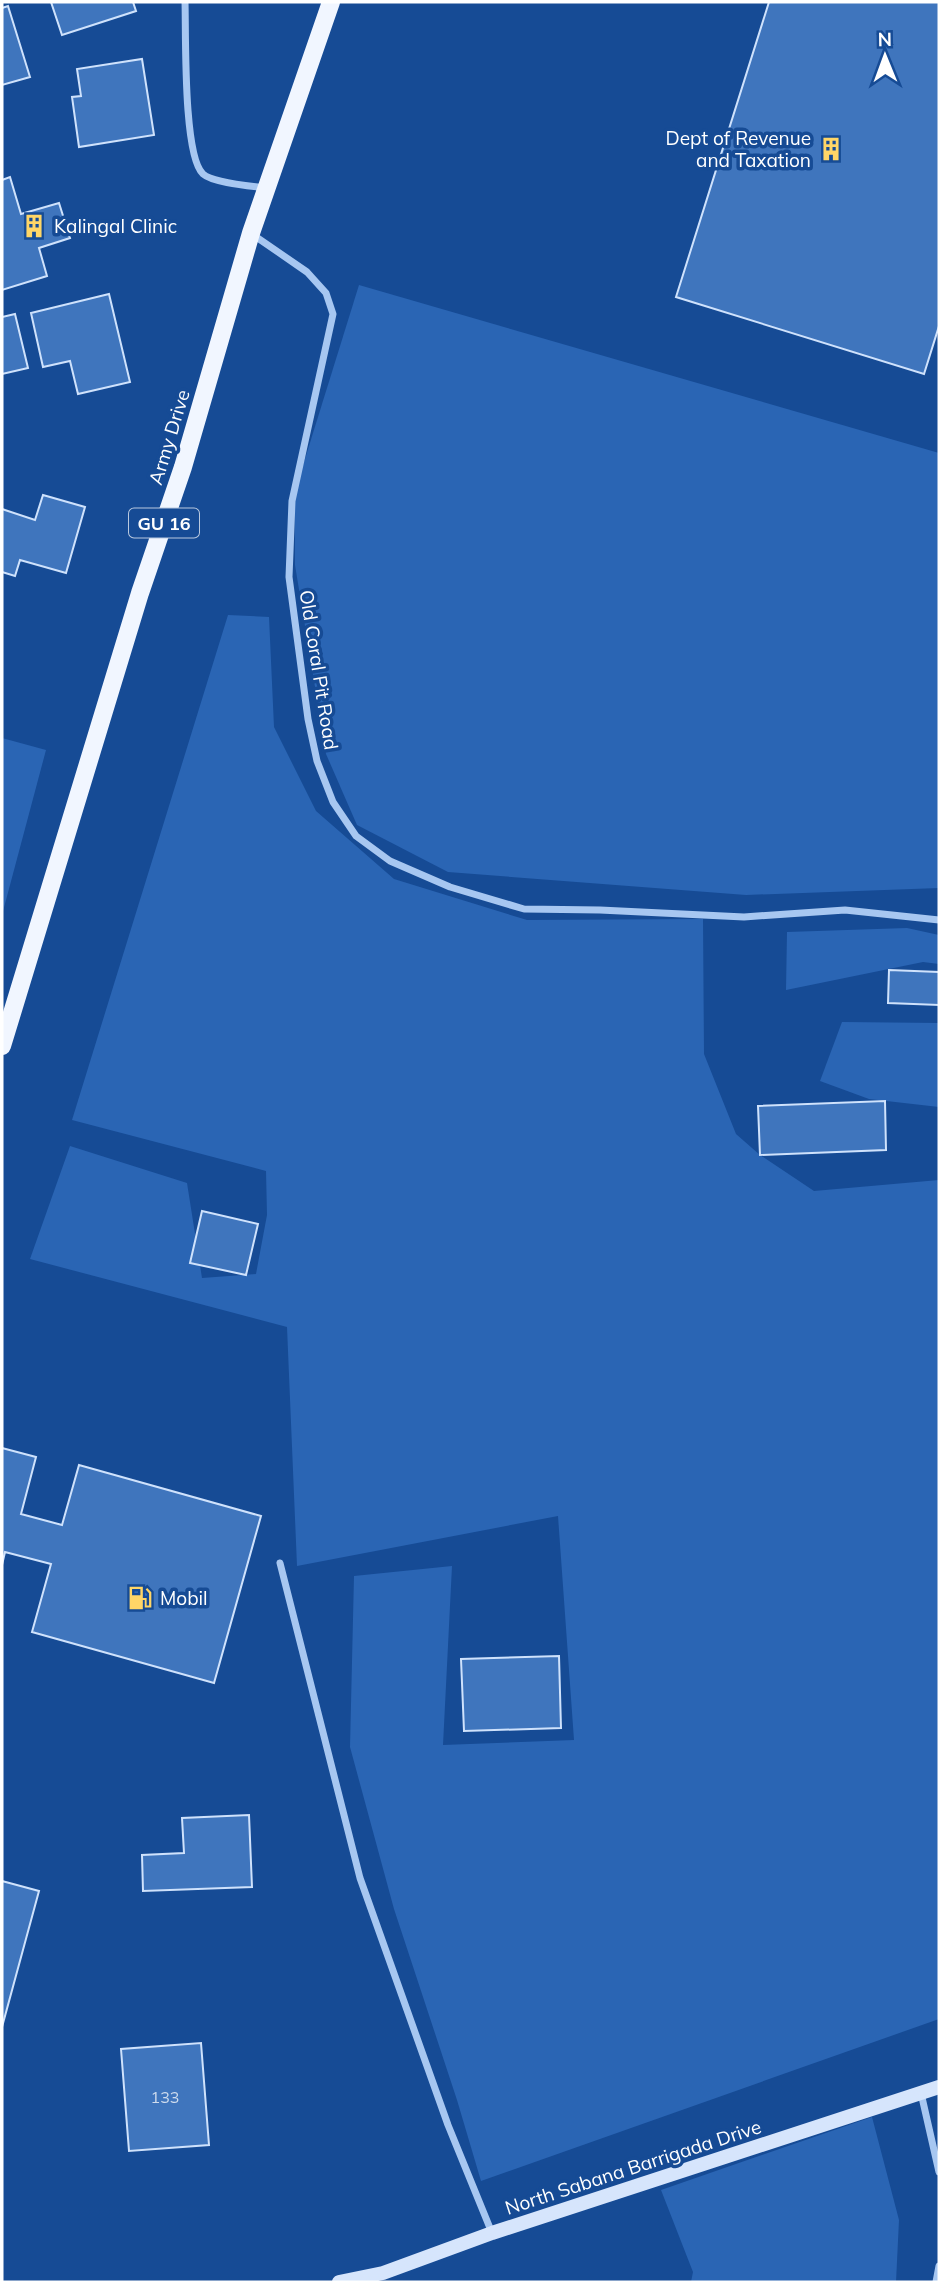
<svg xmlns="http://www.w3.org/2000/svg" width="941" height="2284" font-family="Mulish,sans-serif">
  <rect width="100%" height="100%" fill="#164b95"/>
  <g fill="#2a65b4">
    <path d="M359 285 939 453V888L746 895 448 872 357 825 326 754 295 565V491Z"/>
    <path d="M228 615 269 617 274 727 316 811 394 879 527 920 703 919 704 1054 736 1134 760 1155 814 1191 939 1180V2019L481 2181 457 2100 394 1909 350 1747 354 1576 452 1566 443 1745 574 1740 558 1516 297 1566 287 1327 30 1259 70 1146 187 1183 202 1278 256 1274 267 1215 266 1171 72 1120Z"/>
    <path d="M2 738 46 750 2 915Z"/>
    <path d="M907 928 939 935V964L923 962 786 990 787 932Z"/>
    <path d="M842 1022 939 1023V1107L869 1099 820 1081Z"/>
    <path d="M872 2117 899 2220 896 2282H691L693 2272 661 2190Z"/>
  </g>
  <g fill="#3f75bd" stroke="#cfe2fc" stroke-width="2">
    <path d="M51 2H133L136 11 62 35Z"/>
    <path d="M769 2H939V326L924 374 676 297Z"/>
    <path d="M8 6 30 77 2 85V8Z"/>
    <path d="M142 59 154 135 79 147 72 97 81 96 77 69Z"/>
    <path d="M10 177 21 214 59 203 70 238 39 248 47 276 2 290V180Z"/>
    <path d="M109 294 130 382 78 394 70 361 43 367 31 313Z"/>
    <path d="M15 314 28 368 2 374V317Z"/>
    <path d="M43 495 85 507 66 573 20 560 15 576 2 572V509L35 520Z"/>
    <path d="M889 970 939 972V1005L888 1003Z"/>
    <path d="M885 1101 886 1150 760 1155 758 1106Z"/>
    <path d="M202 1211 258 1224 246 1275 190 1263Z"/>
    <path d="M2 1448 36 1457 21 1514 62 1525 79 1465 261 1516 214 1683 32 1632 51 1564 5 1552 2 1565Z"/>
    <path d="M559 1656 561 1728 464 1731 461 1659Z"/>
    <path d="M249 1815 252 1887 143 1891 142 1855 184 1853 182 1818Z"/>
    <path d="M2 1881 39 1891 2 2027Z"/>
    <path d="M201 2043 209 2145 129 2151 121 2049Z"/>
  </g>
  <g fill="none" stroke-linecap="round" stroke-linejoin="round">
    <g stroke="#a7c7f1" stroke-width="7">
      <path d="M185 2C186 32 183 156 203 174 213 183 251 186 266 188"/>
      <path d="M252 234 307 272 326 293 333 314 292 501 289 577 308 719 317 761 333 802 356 836 390 861 450 887 524 909 600 910 744 917 845 910 939 920"/>
      <path d="M280 1563 360 1878 448 2125 492 2233"/>
      <path d="M921 2093 939 2172"/>
      <path d="M936 2282 939 2266"/>
    </g>
    <path stroke="#d6e5fc" stroke-width="14" d="M339 2282 383 2273 492 2233 939 2087"/>
    <path stroke="#f1f6ff" stroke-width="18" d="M2 1046 140 593 183 467 251 233 331 2"/>
  </g>
  <defs>
    <g id="building-bare" transform="scale(1.89)"><path d="M-4-6H4V6H1V3H-1V6H-4ZM-2.5-4.3h1.7v1.8h-1.7ZM.8-4.3h1.7v1.8H.8ZM-2.5-1h1.7V.8h-1.7ZM.8-1h1.7V.8H.8Z" fill="#ffd667" stroke="#164b95" stroke-width="2.5" paint-order="stroke"/></g>
    <g id="fuel-bare" transform="scale(1.89)"><path d="M-5.5-6h7V0h2V4h1.3V-2.5L3-4.5l.8-.8L6-3V5H2.5V1h-1V6h-7ZM-4.2-4.7v3.2H.2V-4.7Z" fill="#ffd667" stroke="#164b95" stroke-width="2.5" paint-order="stroke"/></g>
  </defs>
  <g fill-rule="evenodd">
    <use href="#building-bare" x="831" y="149"/>
    <use href="#building-bare" x="34" y="226"/>
    <use href="#fuel-bare" x="140" y="1598"/>
  </g>
  <g text-anchor="middle" dominant-baseline="central" stroke-width="7" stroke-linejoin="round" paint-order="stroke">
    <g font-size="16" fill="#cfdcee">
      <text x="165" y="2097">133</text>
    </g>
    <rect fill="#164b95" stroke="#b9c9df" stroke-width="2" x="129" y="508.5" width="70" height="29" rx="5"/>
    <g font-size="18" font-weight="bold" fill="#fff">
      <text x="164" y="523">GU 16</text>
    </g>
    <g font-size="19" fill="#fff" stroke="#164b95" text-anchor="start">
      <text x="811" y="138" text-anchor="end">Dept of Revenue<tspan x="811" dy="22">and Taxation</tspan></text>
      <text x="54" y="226">Kalingal Clinic</text>
      <text x="160" y="1598">Mobil</text>
    </g>
    <g font-size="19" fill="#fff" stroke="#164b95">
      <text transform="translate(169 437) rotate(-73)">Army Drive</text>
      <text transform="translate(319 670) rotate(81)">Old Coral Pit Road</text>
      <text transform="translate(633 2167) rotate(-18)">North Sabana Barrigada Drive</text>
    </g>
  </g>
  <rect width="941" height="2284" fill="none" stroke="#ffffff" stroke-width="7"/>
  <g transform="translate(885 56) rotate(359)" stroke="#164b95" stroke-width="5" paint-order="stroke">
  <path d="M0-5L12 26L0 18L-12 26Z" fill="#ffffff"/>
  <text y="-10" font-size="19" font-weight="bold" text-anchor="middle" fill="#ffffff">N</text>
  </g>
</svg>
